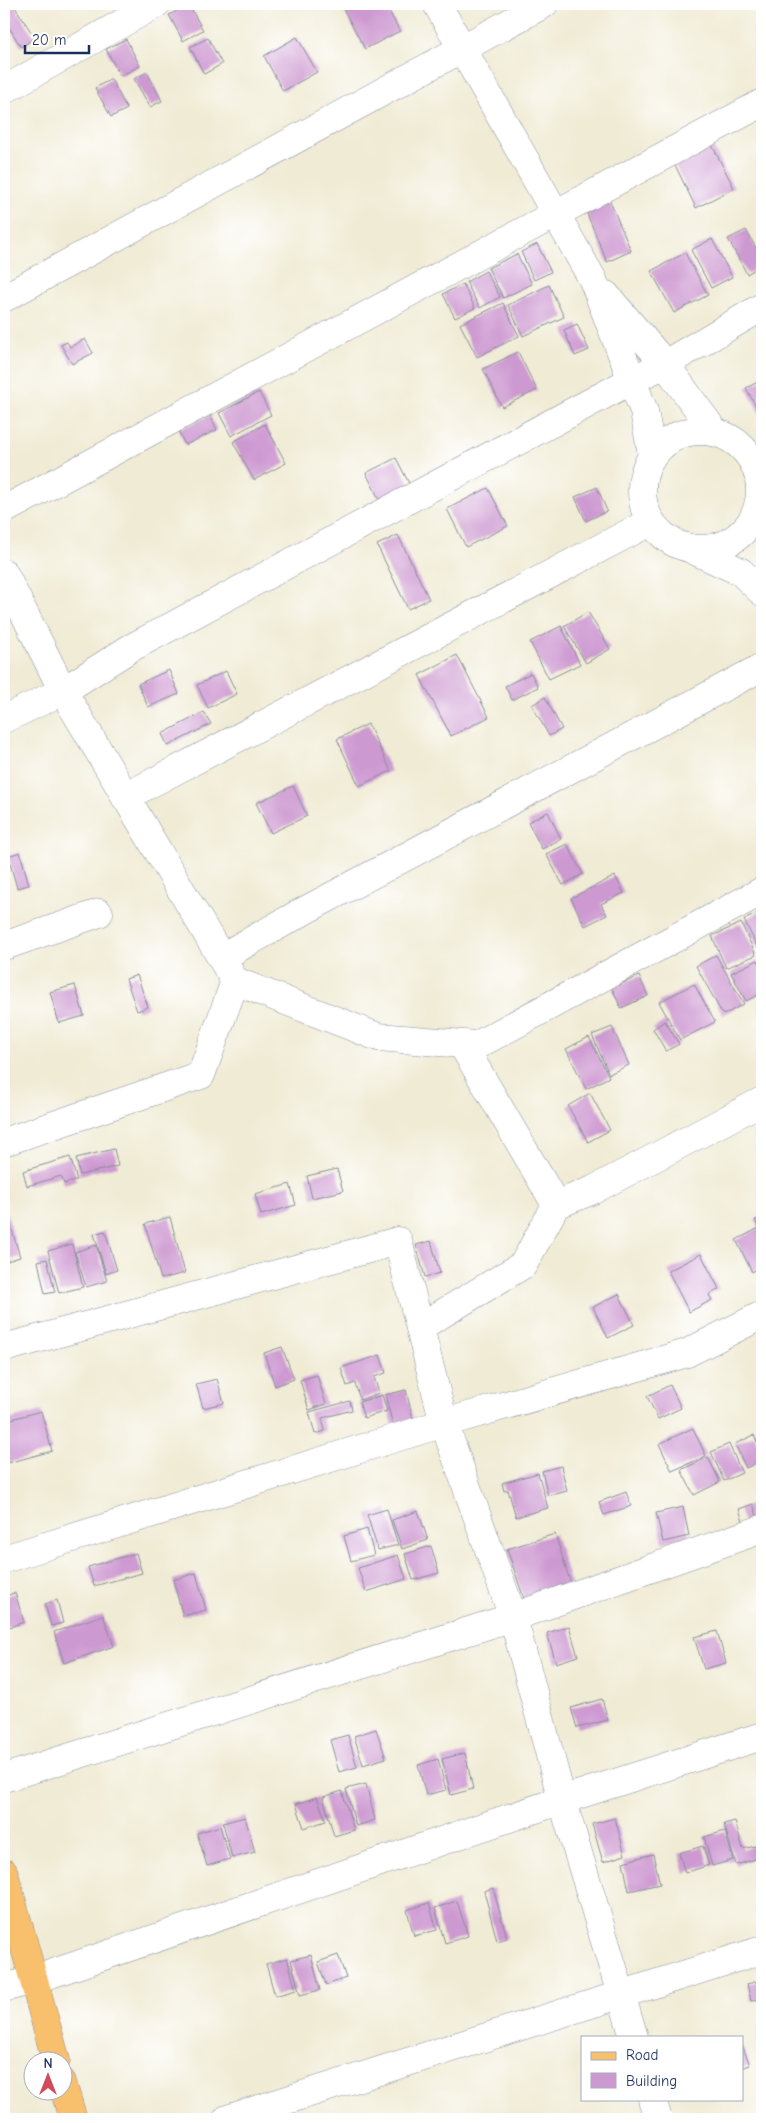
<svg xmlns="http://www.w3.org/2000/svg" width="766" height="2123" font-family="'Comic Neue',sans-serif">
  <rect width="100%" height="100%" fill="#fff"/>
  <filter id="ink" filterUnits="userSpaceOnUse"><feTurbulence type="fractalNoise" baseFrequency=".02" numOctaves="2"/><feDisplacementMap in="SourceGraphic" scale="10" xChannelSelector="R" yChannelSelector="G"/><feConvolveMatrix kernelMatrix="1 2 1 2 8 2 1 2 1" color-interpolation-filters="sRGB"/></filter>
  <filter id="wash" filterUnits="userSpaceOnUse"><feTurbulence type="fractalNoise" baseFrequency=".0096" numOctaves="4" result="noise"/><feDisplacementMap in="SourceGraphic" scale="20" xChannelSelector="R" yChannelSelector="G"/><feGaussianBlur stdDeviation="1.12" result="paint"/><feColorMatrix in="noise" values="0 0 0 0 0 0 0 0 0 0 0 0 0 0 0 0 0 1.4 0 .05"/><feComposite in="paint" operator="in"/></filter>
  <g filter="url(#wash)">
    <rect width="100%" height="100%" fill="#f0ebd4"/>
    <g id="blocks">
      <g fill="#cd99d1">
        <path d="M4 4H13L35 38 21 47 4 19Z"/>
        <path d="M348 4H357L358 6 361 4H385L400 31 365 49 342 7Z"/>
        <path d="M189 5 203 30 183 41 169 15Z"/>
        <path d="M297 37 317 72 283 91 264 56Z"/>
        <path d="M208 38 222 64 204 74 190 47Z"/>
        <path d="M126 39 140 66 120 76 106 49Z"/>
        <path d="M147 72 162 101 150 107 134 79Z"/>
        <path d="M111 79 127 109 111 117 95 88Z"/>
        <path d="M712 145 734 188 696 208 674 163Z"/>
        <path d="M609 199 631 251 607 262 585 209Z"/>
        <path d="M746 230 762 259V265L747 274 728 239Z"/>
        <path d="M712 239 732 277 711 288 691 250Z"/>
        <path d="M537 244 551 272 534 280 521 252Z"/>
        <path d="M685 253 708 295 674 313 651 271Z"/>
        <path d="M517 254 532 284 503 298 488 268Z"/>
        <path d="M486 271 500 297 480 308 466 282Z"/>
        <path d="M463 284 475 308 455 318 443 294Z"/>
        <path d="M549 285 564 317 523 336 508 305Z"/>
        <path d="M503 303 519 336 477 357 460 324Z"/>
        <path d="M577 324 589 350 575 356 564 330Z"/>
        <path d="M85 339 93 353 72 364 61 345 67 342 70 347Z"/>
        <path d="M518 352 537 390 502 407 483 369Z"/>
        <path d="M762 380V418L746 388Z"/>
        <path d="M259 392 271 415 231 436 219 413Z"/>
        <path d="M210 415 217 430 185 445 178 430Z"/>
        <path d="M265 424 286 463 254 480 233 442Z"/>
        <path d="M396 458 412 489 382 505 366 473Z"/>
        <path d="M597 487 607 511 586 521 575 497Z"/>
        <path d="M488 488 508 526 466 547 447 509Z"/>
        <path d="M398 535 429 599 408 609 377 545Z"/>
        <path d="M588 612 610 649 586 663 564 626Z"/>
        <path d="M561 626 580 664 549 679 530 642Z"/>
        <path d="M457 655 489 717 451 736 419 675Z"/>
        <path d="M169 670 179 694 148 707 138 684Z"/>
        <path d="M226 671 237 694 208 708 197 685Z"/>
        <path d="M531 673 538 687 512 700 505 686Z"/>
        <path d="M545 697 562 729 549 736 532 705Z"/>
        <path d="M204 712 211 724 168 746 162 734Z"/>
        <path d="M368 724 391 771 359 786 337 739Z"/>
        <path d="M293 786 307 816 271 833 256 803Z"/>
        <path d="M548 812 561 839 542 849 528 822Z"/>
        <path d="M567 844 583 874 563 885 546 854Z"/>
        <path d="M20 852 29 885 17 888 8 856Z"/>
        <path d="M615 876 624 893 601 904 607 915 585 926 571 898Z"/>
        <path d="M762 911V946L758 948 744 920Z"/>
        <path d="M741 923 756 955 726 968 712 936Z"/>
        <path d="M716 955 744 1004 723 1015 696 966Z"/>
        <path d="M758 960 762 968V993L746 1001 731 973Z"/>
        <path d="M137 975 148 1007 137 1011 126 979Z"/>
        <path d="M639 976 648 996 621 1008 612 988Z"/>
        <path d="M694 984 715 1022 680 1040 659 1002Z"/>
        <path d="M75 985 84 1016 59 1023 50 992Z"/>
        <path d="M665 1021 679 1044 666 1051 653 1029Z"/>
        <path d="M612 1027 629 1065 609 1074 592 1035Z"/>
        <path d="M589 1037 609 1077 586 1089 566 1049Z"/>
        <path d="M590 1093 610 1130 588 1142 568 1106Z"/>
        <path d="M114 1149 118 1166 80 1175 76 1158Z"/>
        <path d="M70 1157 77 1180 64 1184 61 1176 27 1186 23 1171Z"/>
        <path d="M337 1169 343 1191 312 1198 307 1176Z"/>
        <path d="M290 1184 296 1205 261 1215 255 1194Z"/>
        <path d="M7 1213 20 1257 4 1262V1214Z"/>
        <path d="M170 1217 185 1273 161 1279 145 1224Z"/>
        <path d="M762 1217V1266L752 1272 736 1240 759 1228 755 1220Z"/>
        <path d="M105 1231 117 1270 106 1274 94 1234Z"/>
        <path d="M431 1241 440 1273 425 1277 416 1245Z"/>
        <path d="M72 1244 83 1287 59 1293 48 1251Z"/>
        <path d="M96 1245 107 1281 86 1287 75 1252Z"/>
        <path d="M701 1254 719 1289 709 1295 712 1300 689 1312 668 1271Z"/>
        <path d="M47 1259 55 1292 45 1294 38 1261Z"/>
        <path d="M619 1294 634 1325 608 1338 593 1307Z"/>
        <path d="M282 1347 294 1379 275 1386 264 1353Z"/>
        <path d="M380 1355 386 1373 374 1377 379 1393 360 1400 355 1383 347 1386 341 1368Z"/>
        <path d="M317 1375 326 1404 309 1410 300 1380Z"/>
        <path d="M217 1379 224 1403 203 1408 196 1384Z"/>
        <path d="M670 1385 681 1408 658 1419 647 1396Z"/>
        <path d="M406 1390 415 1428 395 1433 385 1395Z"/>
        <path d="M382 1395 387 1411 364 1418 359 1402Z"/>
        <path d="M350 1401 352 1410 322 1418 325 1431 315 1434 309 1412Z"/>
        <path d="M41 1411 52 1451 4 1464V1421Z"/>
        <path d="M693 1428 706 1456 672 1471 659 1444Z"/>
        <path d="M754 1435 762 1453V1460L746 1468 735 1444Z"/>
        <path d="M729 1444 742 1473 724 1481 711 1452Z"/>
        <path d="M708 1457 720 1482 694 1495 681 1470Z"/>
        <path d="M561 1466 567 1491 548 1496 542 1471Z"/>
        <path d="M538 1473 548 1508 516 1517 508 1490 504 1491 502 1483Z"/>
        <path d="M626 1492 631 1506 604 1515 599 1502Z"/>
        <path d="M753 1504 759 1522 745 1527 739 1509Z"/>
        <path d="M683 1507 689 1536 663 1542 656 1513Z"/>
        <path d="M387 1509 398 1545 378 1550 367 1515Z"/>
        <path d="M418 1511 428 1540 402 1549 392 1520Z"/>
        <path d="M367 1529 374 1555 351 1561 344 1536Z"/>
        <path d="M555 1534 571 1584 524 1599 507 1549Z"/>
        <path d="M431 1546 439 1573 413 1580 405 1554Z"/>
        <path d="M136 1553 142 1573 94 1586 88 1567Z"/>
        <path d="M398 1555 406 1579 366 1592 358 1568Z"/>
        <path d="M196 1573 206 1610 183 1616 173 1580Z"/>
        <path d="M15 1593 24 1622 4 1629V1596Z"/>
        <path d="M57 1600 63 1623 51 1626 45 1604Z"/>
        <path d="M103 1615 114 1646 64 1663 54 1632Z"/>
        <path d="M569 1626 578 1656 556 1663 547 1633Z"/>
        <path d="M717 1631 726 1663 704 1669 694 1637Z"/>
        <path d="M602 1699 608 1720 577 1728 571 1708Z"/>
        <path d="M376 1729 386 1758 363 1765 354 1736Z"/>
        <path d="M348 1735 357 1767 339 1772 330 1740Z"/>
        <path d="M465 1753 473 1789 451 1795 442 1759Z"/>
        <path d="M438 1759 446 1790 426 1795 418 1765Z"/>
        <path d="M366 1784 375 1820 356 1826 346 1789Z"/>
        <path d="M342 1791 354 1830 334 1836 323 1797Z"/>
        <path d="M317 1797 326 1821 304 1828 296 1804Z"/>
        <path d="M245 1817 255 1852 232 1858 223 1823Z"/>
        <path d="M615 1818 625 1855 603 1862 592 1824Z"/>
        <path d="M735 1821 743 1849 755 1846 759 1858 736 1865 724 1824Z"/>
        <path d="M220 1826 230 1859 207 1866 197 1833Z"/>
        <path d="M725 1831 733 1860 712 1866 704 1837Z"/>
        <path d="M703 1846 709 1865 685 1873 679 1853Z"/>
        <path d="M653 1854 660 1884 629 1891 623 1862Z"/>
        <path d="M493 1888 507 1938 497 1941 484 1891Z"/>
        <path d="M457 1901 468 1936 445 1943 435 1908Z"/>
        <path d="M429 1903 437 1930 414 1936 407 1910Z"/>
        <path d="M311 1955 320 1990 300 1995 291 1960Z"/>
        <path d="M338 1955 346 1978 326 1985 318 1962Z"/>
        <path d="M287 1958 296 1990 275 1996 266 1964Z"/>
        <path d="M762 1980V1998L751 2001 747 1984Z"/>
        <path d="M742 2045 750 2065 742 2068Z"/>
      </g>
    </g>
  </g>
  <g filter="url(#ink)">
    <use href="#blocks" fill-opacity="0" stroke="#868d99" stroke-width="1"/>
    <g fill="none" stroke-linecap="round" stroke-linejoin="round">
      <g stroke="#868d99" stroke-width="29">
        <g id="minor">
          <path d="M437 4 593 280 644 411 652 455"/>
          <path d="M4 90 156 4"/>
          <path d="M606 295 665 364 714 431"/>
          <path d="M4 298 544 4"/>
          <circle cx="701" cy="490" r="59"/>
          <path d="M4 510 762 103"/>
          <path d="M689 548 741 572 762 592"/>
          <path d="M4 573 63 691 235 981 378 1037 476 1045"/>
          <path d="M4 719 63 691 129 649 632 380 665 364 762 307"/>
          <path d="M125 797 650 522"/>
          <path d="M4 946 99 913"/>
          <path d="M222 957 302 912 762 667"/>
          <path d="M4 1142 201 1075 235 981"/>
          <path d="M556 1205 593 1190 762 1101"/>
          <path d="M420 1327 523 1265 556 1205 466 1051 762 891"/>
          <path d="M4 1348 398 1241 444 1423 513 1617 4 1778"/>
          <path d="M4 1559 444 1423 687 1353 762 1315"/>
          <path d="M4 1988 33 1980 562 1800 762 1736"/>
          <path d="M634 2037 562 1800 513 1617 762 1529"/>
          <path d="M652 2099 658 2119"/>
          <path d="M227 2119 762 1950"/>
        </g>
      </g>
      <g stroke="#868d99" stroke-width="29">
        <g id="major">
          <path d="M4 1873 56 2060"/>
          <path d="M62 2082 73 2119"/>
        </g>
      </g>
      <use href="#minor" stroke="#fff" stroke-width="28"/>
      <use href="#major" stroke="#f8bf6c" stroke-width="28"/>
    </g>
  </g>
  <rect width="766" height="2123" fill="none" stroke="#fff" stroke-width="20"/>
  <rect x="581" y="2036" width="162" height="65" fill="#ffffff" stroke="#a4acbf"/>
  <rect x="591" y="2052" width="25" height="8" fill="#f8bf6c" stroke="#a4acbf"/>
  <text x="626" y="2060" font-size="15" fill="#1b2f5e">Road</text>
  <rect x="591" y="2073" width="25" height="15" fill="#cd99d1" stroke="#a4acbf"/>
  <text x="626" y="2086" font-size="15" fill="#1b2f5e">Building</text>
  <g transform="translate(48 2076)"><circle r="24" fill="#ffffff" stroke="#a4acbf"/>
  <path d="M0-4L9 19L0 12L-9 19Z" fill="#d1495b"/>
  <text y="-8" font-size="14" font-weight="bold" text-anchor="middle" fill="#1b2f5e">N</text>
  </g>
  <path d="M25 45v8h64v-8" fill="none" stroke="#1b2f5e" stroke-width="2.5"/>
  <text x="32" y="45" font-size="15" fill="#1b2f5e" stroke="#ffffff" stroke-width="4" paint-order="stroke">20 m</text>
</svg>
